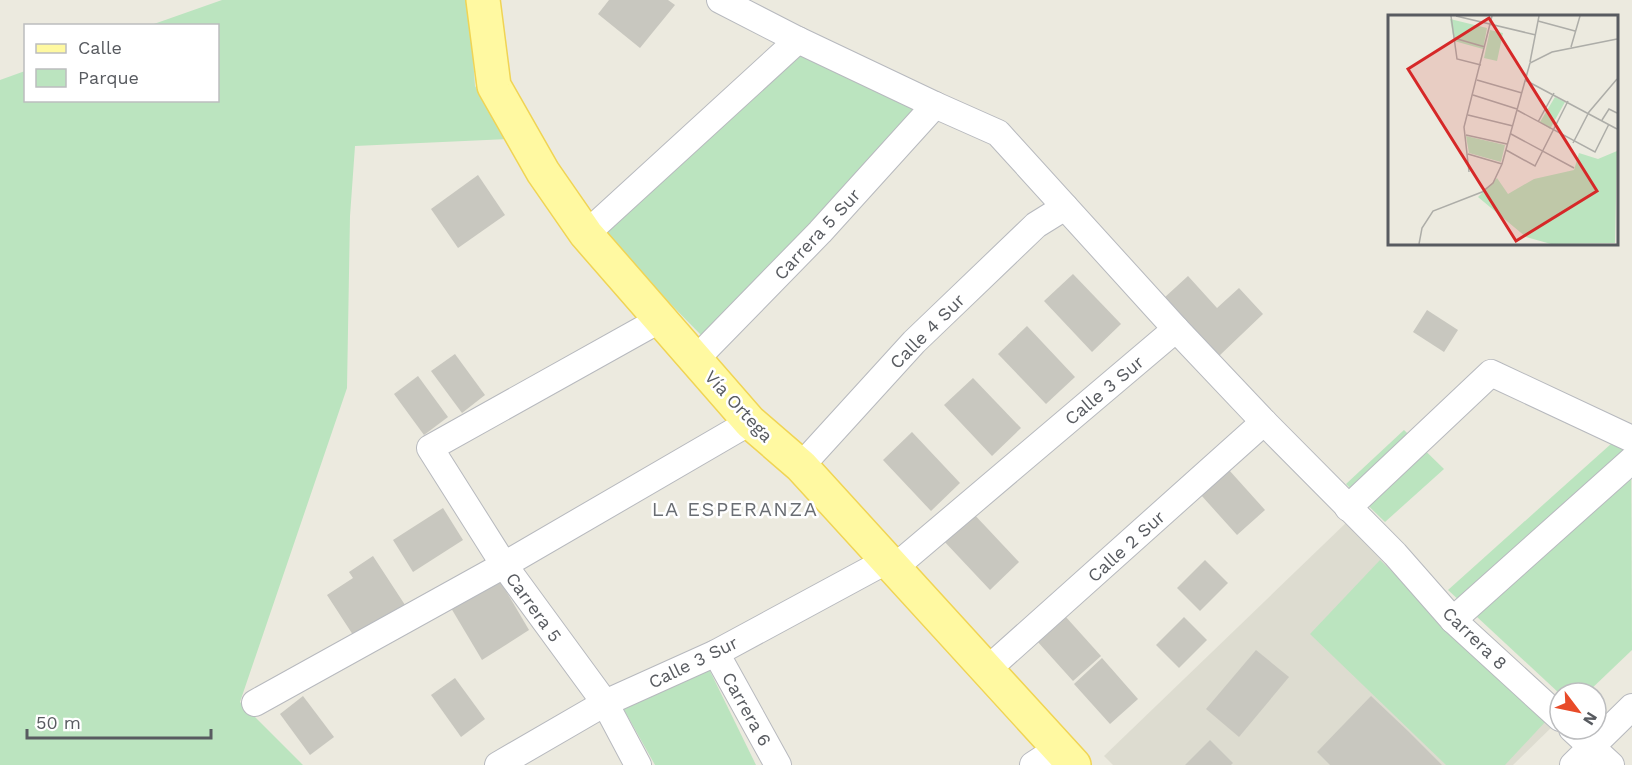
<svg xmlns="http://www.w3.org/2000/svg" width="1632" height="765" font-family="'Work Sans',sans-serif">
  <rect width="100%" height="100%" fill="#eceadf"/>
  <path fill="#dddcd0" d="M1349 520 1558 721 1513 765H1113L1104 756Z"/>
  <g fill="#bbe4bf">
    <path d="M222 0H469L475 86 508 139 355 146 350 216 347 388 240 702 303 765H0V80L25 71 26 100H218V26L151 25Z"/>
    <path d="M800 50 925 107 702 336 601 233Z"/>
    <path d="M1631 426 1632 650 1587 693 1560 694 1448 590Z"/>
    <path d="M1404 430 1444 469 1385 522 1346 484Z"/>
    <path d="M1380 560 1547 720 1505 765H1446L1310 634Z"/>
    <path d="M709 669 756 765H655L623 708Z"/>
  </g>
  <g fill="#c8c7bf">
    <path d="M609 0H668L675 5 640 48 598 14Z"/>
    <path d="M478 175 505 215 458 248 431 209Z"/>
    <path d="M1073 274 1121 324 1092 352 1044 301Z"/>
    <path d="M1188 276 1217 308 1239 288 1263 314 1219 356 1164 298Z"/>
    <path d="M1427 310 1458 330 1444 352 1413 332Z"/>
    <path d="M1027 326 1075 377 1046 404 998 354Z"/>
    <path d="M455 354 485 395 462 413 431 371Z"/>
    <path d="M418 376 448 417 424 435 394 394Z"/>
    <path d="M973 378 1021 428 992 456 944 405Z"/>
    <path d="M912 432 960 483 931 511 883 460Z"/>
    <path d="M1229 470 1265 510 1237 535 1201 495Z"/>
    <path d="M443 508 463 540 413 572 393 540Z"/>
    <path d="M971 511 1019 562 990 590 942 539Z"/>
    <path d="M373 556 407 608 355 638 327 595 353 578 349 572Z"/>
    <path d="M1205 560 1228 583 1200 611 1177 588Z"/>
    <path d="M499 579 529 630 482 660 451 608Z"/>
    <path d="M1065 616 1101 656 1073 681 1037 641Z"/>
    <path d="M1184 617 1207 640 1179 668 1156 645Z"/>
    <path d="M1256 650 1289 677 1239 737 1206 709Z"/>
    <path d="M1102 658 1138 699 1110 724 1074 684Z"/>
    <path d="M455 678 485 719 461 737 431 695Z"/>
    <path d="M303 696 334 737 310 755 280 714Z"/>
    <path d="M1371 696 1409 732 1442 765H1330L1317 752Z"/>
    <path d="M1210 740 1233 763 1231 765H1185Z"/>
  </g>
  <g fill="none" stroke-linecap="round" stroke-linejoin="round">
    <g stroke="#b7b9be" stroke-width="28">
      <g id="street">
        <path d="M720 0 798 40 935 105 998 133 1176 329 1264 422 1395 554 1453 620 1560 718"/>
        <path d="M586 234 798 40"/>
        <path d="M696 359 820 232 935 105"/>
        <path d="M801 466 914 342 1036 225 1065 207"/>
        <path d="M1348 508 1491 373 1632 439"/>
        <path d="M895 567 1176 329"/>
        <path d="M1453 620 1632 460"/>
        <path d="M716 653 778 765"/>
        <path d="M988 669 1264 422"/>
        <path d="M255 703 504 565 750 422"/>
        <path d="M1572 729 1611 765"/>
        <path d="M498 765 605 703 716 653 888 560"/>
        <path d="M638 765 605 703 504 565 430 448 661 319"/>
        <path d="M1033 765 1059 748"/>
        <path d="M1573 765 1632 707"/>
      </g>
    </g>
    <g stroke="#f0d454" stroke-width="36">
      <path id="primary" d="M483 0 494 86 543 172 586 234 750 422 801 466 1074 765"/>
    </g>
    <use href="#street" stroke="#fff" stroke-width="26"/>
    <use href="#primary" stroke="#fff9a1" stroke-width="33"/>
  </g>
  <g text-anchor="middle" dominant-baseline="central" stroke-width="5" stroke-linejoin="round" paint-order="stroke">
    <g font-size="18" fill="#585b60" stroke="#fff">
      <text transform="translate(817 234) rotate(-47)">Carrera 5 Sur</text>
      <text transform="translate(927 331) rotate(-45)">Calle 4 Sur</text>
      <text transform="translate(1104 390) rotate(-40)">Calle 3 Sur</text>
      <text transform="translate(739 406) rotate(47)">Vía Ortega</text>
      <text transform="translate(1126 546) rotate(-42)">Calle 2 Sur</text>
      <text transform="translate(534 607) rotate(54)">Carrera 5</text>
      <text transform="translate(1475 638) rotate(44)">Carrera 8</text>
      <text transform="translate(693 662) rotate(-26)">Calle 3 Sur</text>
      <text transform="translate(747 709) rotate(61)">Carrera 6</text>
    </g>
    <g font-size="20" letter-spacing="1.5" fill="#696d73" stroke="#fff">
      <text x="735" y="509">LA ESPERANZA</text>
    </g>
  </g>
  <g transform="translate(1388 15)">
    <rect width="230" height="230" fill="#eceadf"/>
    <path d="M62 4 99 13 95 34 66 26ZM102 15 115 18 109 46 96 43ZM167 82 177 87 162 114 152 107ZM78 121 117 130 113 147 81 138ZM229 136 227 228 163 229 138 222 90 182 109 163 120 179 146 164 186 155 191 138 210 144Z" fill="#bbe4bf"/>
    <path fill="none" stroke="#adada8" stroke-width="1.5" d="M63 1 69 44 93 50M68 1 148 20M150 6 187 16M66 23 97 32M183 32 192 1M142 47 151 1M89 65 134 78M137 65 229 114M85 80 129 94M129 95 207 137 221 109M80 100 125 111M214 105 221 94 229 98M150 107 166 78M123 119 186 153M78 120 119 129M185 128 201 97 229 64M118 135 147 151 180 86M80 139 114 149M81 157 76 112 104 1M31 229 34 213 45 196 94 177 105 168 114 149 142 48 164 37 229 24"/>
    <path fill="#d62828" fill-opacity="0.15" stroke="#d62828" stroke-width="3" d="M101 3 209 176 128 226 20 54Z"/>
    <rect width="230" height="230" fill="none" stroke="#585b60" stroke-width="3"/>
  </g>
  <rect x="24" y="24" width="195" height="78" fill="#ffffff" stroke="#bcbdbf" stroke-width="1.5"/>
  <rect x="36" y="44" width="30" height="9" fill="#fff9a1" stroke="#bcbdbf" stroke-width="1.5"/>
  <text x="78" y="54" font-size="18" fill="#585b60">Calle</text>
  <rect x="36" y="69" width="30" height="18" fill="#bbe4bf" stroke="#bcbdbf" stroke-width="1.5"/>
  <text x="78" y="84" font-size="18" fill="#585b60">Parque</text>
  <g transform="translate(1578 711) rotate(122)"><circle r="28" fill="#ffffff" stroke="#bcbdbf" stroke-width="1.5"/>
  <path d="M0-4.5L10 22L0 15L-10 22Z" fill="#e84b29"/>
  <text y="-9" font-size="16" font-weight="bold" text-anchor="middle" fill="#585b60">N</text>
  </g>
  <path d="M27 729v9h184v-9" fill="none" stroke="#585b60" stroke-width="3"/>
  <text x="36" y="729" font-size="18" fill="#585b60" stroke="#ffffff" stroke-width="4.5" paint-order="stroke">50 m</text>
</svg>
